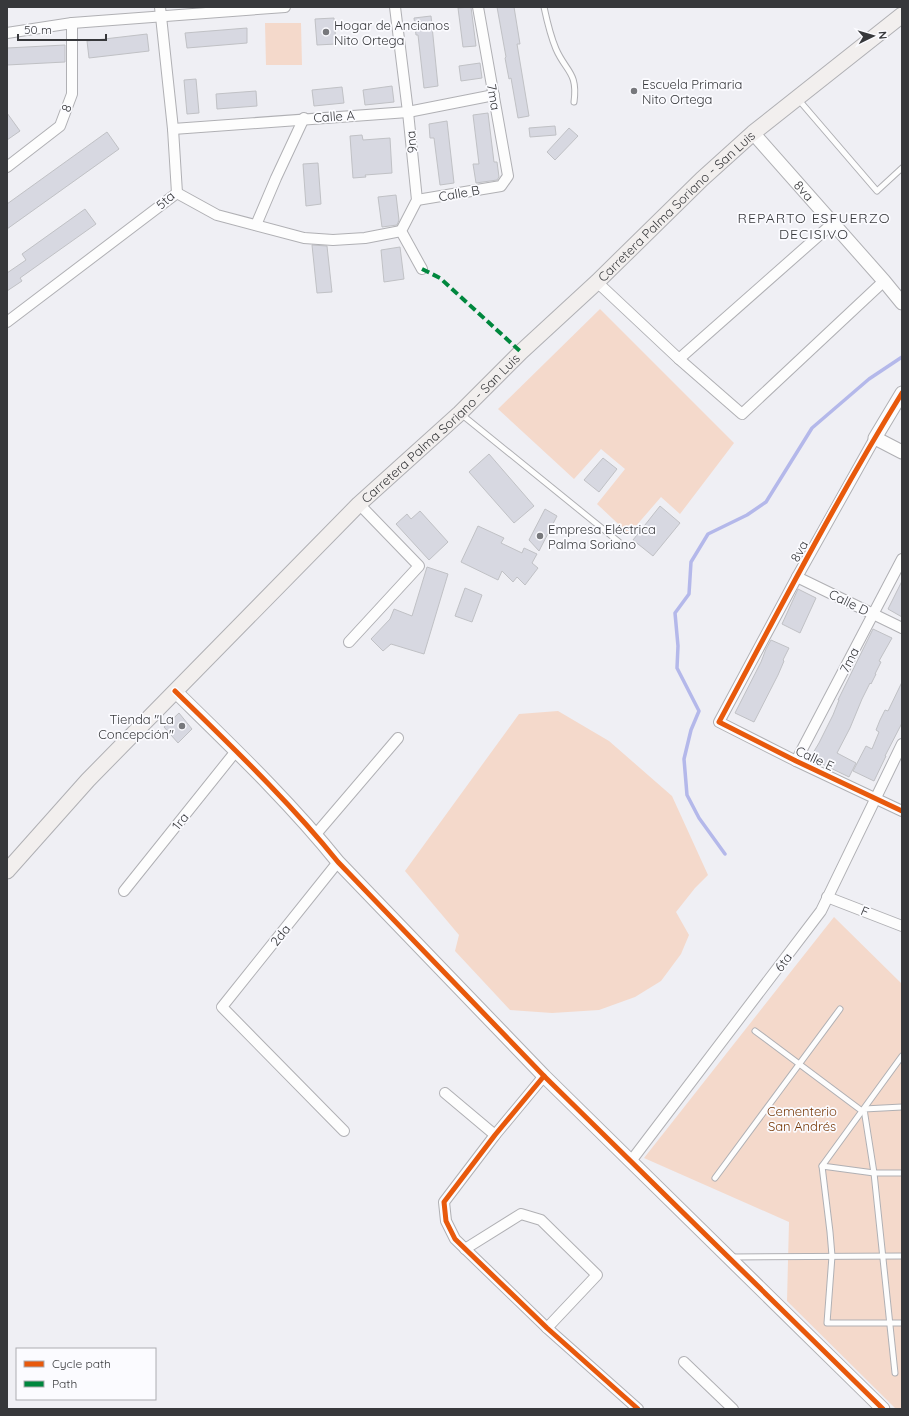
<svg xmlns="http://www.w3.org/2000/svg" width="909" height="1416" font-family="Quicksand,sans-serif">
  <rect width="100%" height="100%" fill="#efeff4"/>
  <g fill="#f4d9cb">
    <path d="M265 23H301L302 65H266Z"/>
    <path d="M600 309 734 443 680 514 661 497 629 534 597 504 625 469 601 449 574 479 498 409Z"/>
    <path d="M558 711 609 741 672 796 708 875 695 888 676 912 689 935 681 954 661 981 635 997 599 1010 552 1013 510 1010 455 951 459 935 405 871 519 714Z"/>
    <path d="M834 917 902 984V1409H896L787 1301 789 1222 644 1158Z"/>
  </g>
  <g fill="none" stroke-linecap="round" stroke-linejoin="round">
    <path stroke="#b4b8ea" stroke-width="3.5" d="M725 854 699 818 687 795 684 759 691 730 699 711 677 668 678 646 675 613 689 594 691 562 708 534 747 515 766 502 812 428 869 379 902 357"/>
  </g>
  <g fill="#d7d8e1" stroke="#c0c1c5">
    <path d="M471 7 476 46 463 47 458 8Z"/>
    <path d="M497 7H514L520 44H517L529 116 518 118 511 78 509 79 505 58 506 57Z"/>
    <path d="M431 16 438 86 424 88 418 35H416L414 18Z"/>
    <path d="M334 18 336 44 317 45 315 19Z"/>
    <path d="M247 28V43L187 48 185 33Z"/>
    <path d="M147 34 149 51 89 58 87 41Z"/>
    <path d="M65 45V62L7 65V48Z"/>
    <path d="M480 63 482 78 461 81 459 66Z"/>
    <path d="M196 79 199 113 187 114 184 80Z"/>
    <path d="M392 86 394 102 365 105 363 90Z"/>
    <path d="M342 87 344 103 314 106 312 90Z"/>
    <path d="M256 91 257 106 217 109 216 94Z"/>
    <path d="M7 113 20 131 7 140Z"/>
    <path d="M488 113 494 162H497L499 177 497 180 476 183 473 164H479L473 115Z"/>
    <path d="M447 121 454 183 440 185 434 138H430L429 124Z"/>
    <path d="M555 126 556 135 530 137 529 128Z"/>
    <path d="M569 128 578 136 555 160 547 152Z"/>
    <path d="M107 132 119 149 7 229V204Z"/>
    <path d="M362 135 363 140 390 138 392 173 365 175 366 177 353 178 350 136Z"/>
    <path d="M318 163 321 204 306 206 303 164Z"/>
    <path d="M396 195 399 220 397 225 382 227 378 197Z"/>
    <path d="M85 209 96 224 20 278 22 281 7 291V273L26 260 22 254Z"/>
    <path d="M312 245 327 246 332 292 317 293Z"/>
    <path d="M400 247 404 279 384 282 381 250Z"/>
    <path d="M489 454 534 506 514 523 469 472Z"/>
    <path d="M603 458 617 469 599 492 584 480Z"/>
    <path d="M660 506 680 523 653 556 633 540Z"/>
    <path d="M545 509 557 516 539 551 529 540Z"/>
    <path d="M420 511 448 542 429 560 396 524 407 514 411 519Z"/>
    <path d="M478 526 504 538 501 543 522 553 524 548 537 554 532 563 538 568 525 585 517 577 513 582 502 571 498 580 461 562Z"/>
    <path d="M427 567 448 574 424 654 391 644 383 651 371 639 390 619 394 609 412 616Z"/>
    <path d="M902 581V617L888 609Z"/>
    <path d="M465 588 482 595 472 622 455 616Z"/>
    <path d="M798 589 816 598 800 633 782 624Z"/>
    <path d="M873 629 892 638 879 661 881 662 875 674H876L871 684 870 683 862 699 850 728 837 753 856 763 849 777 810 758 819 743 833 715 839 700H838Z"/>
    <path d="M771 640 789 648 783 660 784 661 778 675 754 722 735 713 761 662 766 649Z"/>
    <path d="M902 682V723L885 756H886L874 781 853 771 866 746 872 749 879 732 876 730 880 720 885 710 888 711Z"/>
    <path d="M179 713 192 729 178 743 164 727Z"/>
  </g>
  <g fill="none" stroke-linecap="round" stroke-linejoin="round">
    <g stroke="#b0b0b4" stroke-width="7">
      <g id="service">
        <path d="M544 7C547 21 550 35 556 49 566 72 578 72 574 102"/>
        <path d="M798 99 877 191 902 168"/>
        <path d="M461 414 619 542"/>
        <path d="M755 1031 862 1111"/>
        <path d="M902 1056 822 1166 830 1232 832 1256 827 1323H902"/>
        <path d="M822 1166 874 1173H902"/>
        <path d="M715 1178 840 1009"/>
        <path d="M732 1257 902 1256"/>
        <path d="M895 1373 874 1173 864 1109 902 1107"/>
      </g>
    </g>
    <g stroke="#b0b0b4" stroke-width="12">
      <g id="minor">
        <path d="M395 7 408 112 417 200 401 231 422 269"/>
        <path d="M7 33 72 23 285 7"/>
        <path d="M173 129 408 112 494 95"/>
        <path d="M7 167 60 126 72 94V23"/>
        <path d="M177 193 217 215 304 238 333 240 365 238 401 231"/>
        <path d="M417 200 501 186 508 176 478 7"/>
        <path d="M256 225 276 178 304 118"/>
        <path d="M597 282 679 359 742 414 884 281"/>
        <path d="M7 322 177 193 173 129 160 7"/>
        <path d="M679 359 833 223"/>
        <path d="M875 438 797 577 719 722 796 761 902 811"/>
        <path d="M797 577 902 628"/>
        <path d="M349 642 419 566 359 504"/>
        <path d="M796 761 902 559"/>
        <path d="M316 834 398 738"/>
        <path d="M338 862 222 1007 344 1131"/>
        <path d="M124 891 236 751"/>
        <path d="M827 897 902 926"/>
        <path d="M544 1076 495 1135 444 1202 446 1221 455 1239 547 1328 638 1409"/>
        <path d="M445 1093 495 1135"/>
        <path d="M631 1161 821 911 902 744"/>
        <path d="M465 1249 521 1214 541 1220 597 1275 547 1328"/>
        <path d="M684 1362 733 1409"/>
      </g>
    </g>
    <g stroke="#b0b0b4" stroke-width="15">
      <g id="tertiary">
        <path id="s1" d="M753 133 884 281 902 303"/>
        <path d="M902 393 875 438 902 452"/>
        <path d="M175 691C231 746 289 801 338 862L544 1076 883 1409"/>
      </g>
    </g>
    <g stroke="#b0b0b4" stroke-width="17">
      <g id="secondary">
        <path id="s2" d="M7 871 88 780 359 504 460 413 521 352 597 282 702 179 753 133 902 15"/>
      </g>
    </g>
    <use href="#service" stroke="#fdfdfd" stroke-width="5"/>
    <use href="#minor" stroke="#fdfdfd" stroke-width="10"/>
    <use href="#tertiary" stroke="#fdfdfd" stroke-width="13"/>
    <use href="#secondary" stroke="#f2efee" stroke-width="15"/>
    <path stroke="#00873e" stroke-width="4" stroke-dasharray="8 4" stroke-linecap="butt" d="M422 269 440 278 521 352"/>
    <g stroke="#fbfbff" stroke-width="8">
      <g id="cycleway">
        <path d="M902 393C836 500 778 612 719 722L796 761 902 811"/>
        <path d="M175 691C231 746 289 801 338 862L544 1076 883 1409"/>
        <path d="M544 1076 495 1135 444 1202 446 1221 455 1239 547 1328 638 1409"/>
      </g>
    </g>
    <use href="#cycleway" stroke="#e8590c" stroke-width="5"/>
  </g>
  <g fill="#77787c" stroke="#fbfbff" stroke-width="1.5">
    <circle cx="326" cy="32" r="4"/>
    <circle cx="634" cy="91" r="4"/>
    <circle cx="540" cy="536" r="4"/>
    <circle cx="182" cy="726" r="4"/>
  </g>
  <g text-anchor="middle" dominant-baseline="central" stroke-width="3.5" stroke-linejoin="round" paint-order="stroke">
    <g font-size="13" fill="#37383b" stroke="#fbfbff" text-anchor="start">
      <text x="334" y="25">Hogar de Ancianos<tspan x="334" dy="15">Nito Ortega</tspan></text>
      <text x="642" y="84">Escuela Primaria<tspan x="642" dy="15">Nito Ortega</tspan></text>
      <text x="548" y="529">Empresa Eléctrica<tspan x="548" dy="15">Palma Soriano</tspan></text>
      <text x="174" y="719" text-anchor="end">Tienda "La<tspan x="174" dy="15">Concepción"</tspan></text>
    </g>
    <g font-size="13" fill="#37383b" stroke="#fbfbff">
      <text transform="translate(494 97) rotate(80)">7ma</text>
      <text transform="translate(66 108) rotate(-70)">8</text>
      <text transform="translate(334 116) rotate(-4)">Calle A</text>
      <text transform="translate(411 142) rotate(-95)">9na</text>
      <text stroke="none"><textPath href="#s1" startOffset="77">8va</textPath></text>
      <text transform="translate(459 193) rotate(-10)">Calle B</text>
      <text transform="translate(165 200) rotate(-42)">5ta</text>
      <text stroke="none"><textPath href="#s2" startOffset="944">Carretera Palma Soriano - San Luis</textPath></text>
      <text stroke="none"><textPath href="#s2" startOffset="620">Carretera Palma Soriano - San Luis</textPath></text>
      <text transform="translate(799 551) rotate(-61)">8va</text>
      <text transform="translate(849 602) rotate(26)">Calle D</text>
      <text transform="translate(849 660) rotate(-63)">7ma</text>
      <text transform="translate(815 758) rotate(25)">Calle E</text>
      <text transform="translate(180 821) rotate(-51)">1ra</text>
      <text transform="translate(865 911) rotate(22)">F</text>
      <text transform="translate(280 935) rotate(-51)">2da</text>
      <text transform="translate(783 962) rotate(-53)">6ta</text>
    </g>
    <g font-size="13" fill="#773807" stroke="#fbfbff">
      <text x="802" y="1111">Cementerio<tspan x="802" dy="15">San Andrés</tspan></text>
    </g>
    <g font-size="14" letter-spacing="1" fill="#37383b" stroke="#fbfbff">
      <text x="814" y="218">REPARTO ESFUERZO<tspan x="814" dy="16">DECISIVO</tspan></text>
    </g>
  </g>
  <rect width="909" height="1416" fill="none" stroke="#37383b" stroke-width="16"/>
  <rect x="16" y="1348" width="140" height="52" fill="#fbfbff" stroke="#adadb1"/>
  <rect x="24" y="1361" width="20" height="6" fill="#e8590c" stroke="#adadb1"/>
  <text x="52" y="1368" font-size="12" fill="#37383b">Cycle path</text>
  <rect x="24" y="1381" width="20" height="6" fill="#00873e" stroke="#adadb1"/>
  <text x="52" y="1388" font-size="12" fill="#37383b">Path</text>
  <g transform="translate(873 36) rotate(85)" stroke="#fbfbff" stroke-width="3" paint-order="stroke">
  <path d="M0-3L7 15L0 10L-7 15Z" fill="#37383b"/>
  <text y="-6" font-size="11" font-weight="bold" text-anchor="middle" fill="#37383b">N</text>
  </g>
  <path d="M18 34v6h88v-6" fill="none" stroke="#37383b" stroke-width="2"/>
  <text x="24" y="34" font-size="12" fill="#37383b" stroke="#fbfbff" stroke-width="3" paint-order="stroke">50 m</text>
</svg>
